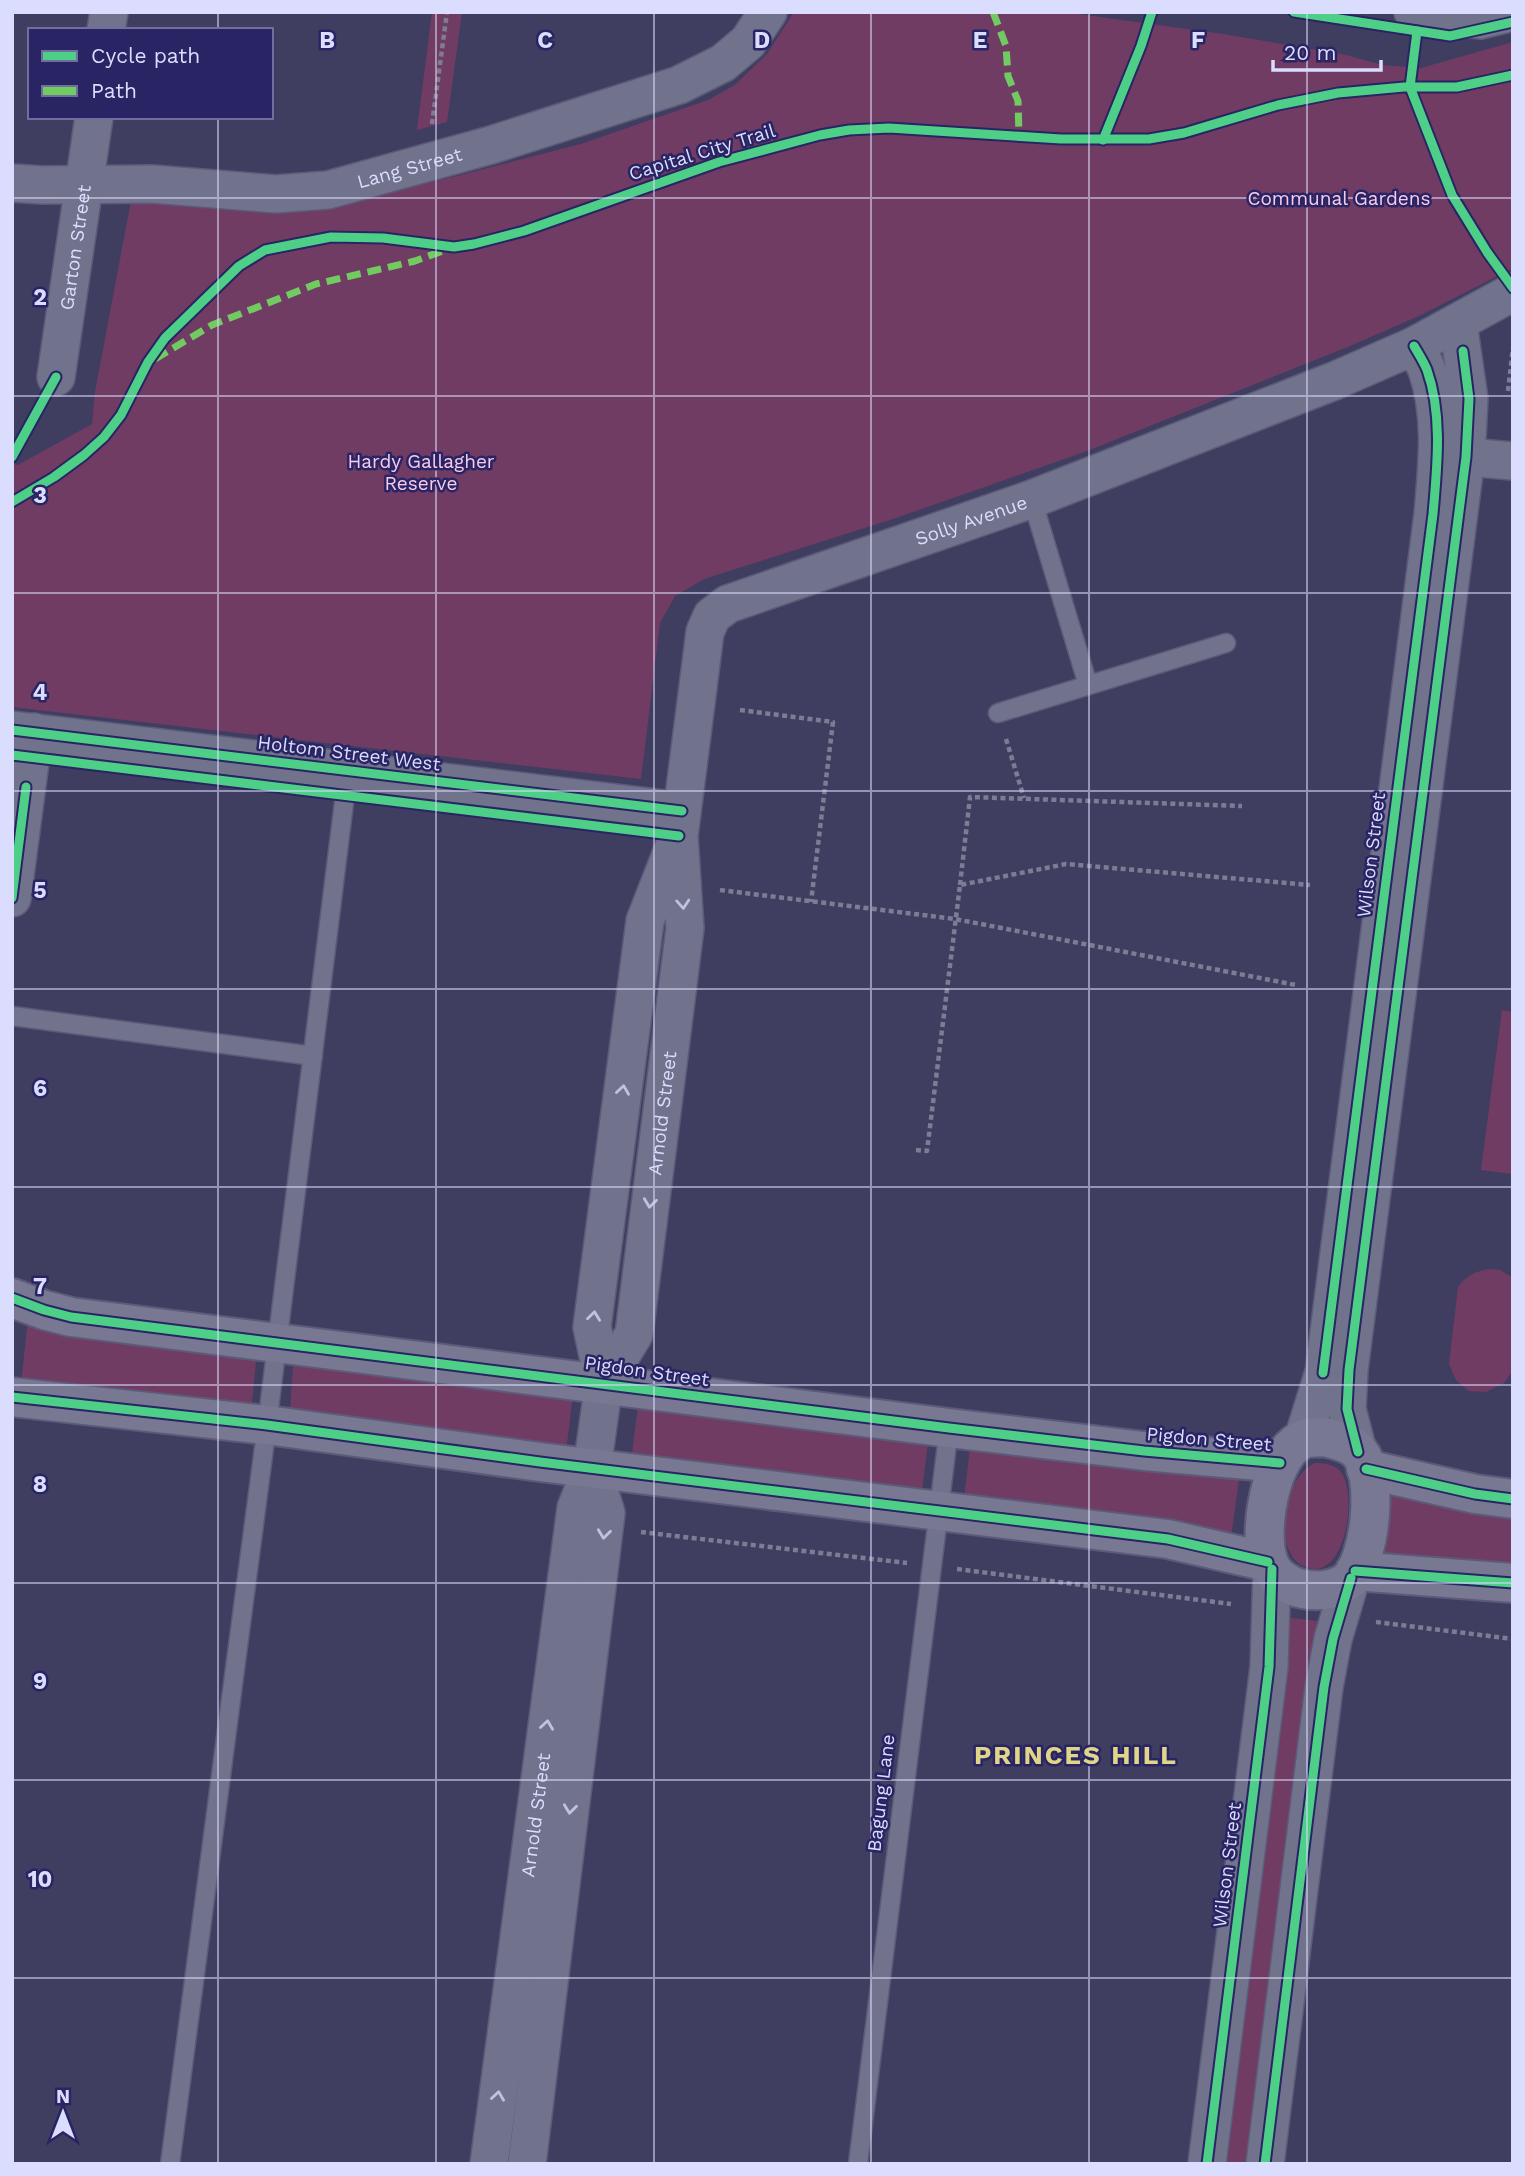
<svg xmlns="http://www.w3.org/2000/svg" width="1525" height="2176" font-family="'Work Sans',sans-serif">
  <rect width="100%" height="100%" fill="#3f3e61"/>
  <g fill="#713c64">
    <path d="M432 12H462L447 122 417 130Z"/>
    <path d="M794 12H1064L1223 34 1346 55 1382 65 1421 68 1513 42V268L1421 315 1350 346 1087 451 896 518 704 579 675 596 660 623 641 779 12 707V464L18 465 92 424 95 392 131 201 236 211 323 206 449 178 581 144 708 100 735 85 767 54Z"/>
    <path d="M1502 1010 1513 1012V1174L1481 1170Z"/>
    <path d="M1490 1269 1500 1270 1513 1278 1511 1373 1504 1383 1486 1392 1469 1391 1456 1380 1449 1364 1458 1287C1467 1275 1476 1271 1490 1269Z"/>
    <path d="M28 1317 254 1354 256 1361 252 1402 249 1407 21 1386Z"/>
    <path d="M296 1360 573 1394 566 1452 290 1411 293 1366Z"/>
    <path d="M639 1398 929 1435 921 1499 631 1462Z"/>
    <path d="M971 1440 1240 1471 1230 1545 963 1506Z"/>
    <path d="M1315 1463C1324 1463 1334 1464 1340 1471 1360 1494 1344 1590 1301 1565 1272 1548 1284 1476 1315 1463Z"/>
    <path d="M1383 1485 1513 1507V1574L1373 1563Z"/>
    <path d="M1285 1617 1325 1622 1255 2164H1215Z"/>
  </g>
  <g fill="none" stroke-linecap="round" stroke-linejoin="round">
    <g stroke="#5c5a78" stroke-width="21">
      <g id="lane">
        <path d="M1032 499 1088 685"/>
        <path d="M998 713 1226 643"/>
        <path d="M12 1016 313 1056"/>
        <path d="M170 2164 267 1425 348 770"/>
        <path d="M858 2164 949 1428"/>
      </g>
    </g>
    <g stroke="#5c5a78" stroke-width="40">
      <g id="street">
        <path d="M1413 12 1480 20 1513 12"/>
        <path d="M106 30 109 12"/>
        <path id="s1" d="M12 183 42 185 152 184 276 194 328 190 491 145 679 85 723 63 748 42 768 12"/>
        <path id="s2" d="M56 377 94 117"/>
        <path d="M1466 457 1513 461"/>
        <path d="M12 730 682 811"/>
        <path d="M12 898 34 732"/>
        <path id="s3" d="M604 1383 634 1334 685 928 679 836 705 632 712 616 728 604 1032 499 1334 381 1414 346 1513 292"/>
        <path d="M1303 1439 1324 1372 1433 514C1437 467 1443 415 1427 370 1424 362 1418 353 1414 346"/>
        <path d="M1358 1452 1347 1409 1349 1370 1466 457 1469 399 1458 323"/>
        <path id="s4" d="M489 2164 576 1508 592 1468 604 1383 592 1327 645 921 674 847"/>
        <path d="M527 2164 606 1513 592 1468"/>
        <path d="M1207 2164 1269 1667 1272 1569"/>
        <path d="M1265 2164 1324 1687 1333 1639 1351 1578"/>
      </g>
    </g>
    <g stroke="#5c5a78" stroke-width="42">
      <g id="secondary">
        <path d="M12 1298 44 1310 71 1317 949 1428 1144 1451 1280 1463"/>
        <path d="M12 1397 267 1425 540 1462 1168 1539 1268 1562"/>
        <path d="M1325 1437C1336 1440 1351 1443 1359 1452 1379 1476 1371 1558 1349 1580 1337 1590 1318 1592 1303 1589 1290 1587 1275 1577 1270 1565 1256 1536 1270 1451 1304 1439 1310 1437 1318 1438 1325 1437Z"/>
        <path d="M1366 1469 1475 1494 1513 1499"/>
        <path d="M1355 1571 1513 1583"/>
      </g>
    </g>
    <g stroke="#7c7d95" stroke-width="4.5" stroke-dasharray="5 3.5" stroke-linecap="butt">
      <path d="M432 124 447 12"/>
      <path d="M1508 391 1513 347"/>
      <path d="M740 710 833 722 811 902"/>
      <path d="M1006 739 1024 798"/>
      <path d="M960 885 970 797 1242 806"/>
      <path d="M720 890 955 919 1296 985"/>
      <path d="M916 1150 927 1151 960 885 1066 864 1310 885"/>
      <path d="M641 1532 907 1563"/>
      <path d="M957 1569 1231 1604"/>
      <path d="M1376 1622 1513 1639"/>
    </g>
    <use href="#lane" stroke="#71728c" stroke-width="18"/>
    <use href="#street" stroke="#71728c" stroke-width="37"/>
    <use href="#secondary" stroke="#787893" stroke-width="38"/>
    <g stroke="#71cb61" stroke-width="7" stroke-dasharray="14 7" stroke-linecap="butt">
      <path d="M993 12 1006 46 1008 76 1018 101 1019 136"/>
      <path d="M155 359 212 325 316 284 415 261 448 249"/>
    </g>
    <g stroke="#292464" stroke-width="13">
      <g id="cycleway">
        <path d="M1294 12 1450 36 1513 22"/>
        <path d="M1417 31 1410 87 1452 195 1487 252 1513 288"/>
        <path d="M1103 140 1141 46 1152 12"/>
        <path d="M12 457 56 377"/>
        <path d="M12 502 54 477 84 455 104 437 121 415 148 362 165 338 239 266 265 250 331 237 383 238 454 247 474 244 524 231 719 162 820 135 849 130 889 128 1061 139H1149L1184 133 1278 105 1338 93 1404 87H1457L1513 75"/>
        <path d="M12 730 682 811"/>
        <path d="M12 755 679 836"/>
        <path d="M12 898 26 787"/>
        <path d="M12 1298 44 1310 71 1317 949 1428 1144 1451 1280 1463"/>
        <path d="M1323 1373 1433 514C1437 467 1443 415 1427 370 1424 362 1418 353 1414 346"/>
        <path d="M12 1397 267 1425 540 1462 1168 1539 1268 1562"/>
        <path d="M1358 1452 1347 1409 1349 1370 1466 457 1469 399 1463 351"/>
        <path d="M1366 1469 1475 1494 1513 1499"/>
        <path d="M1355 1571 1513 1583"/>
        <path d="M1207 2164 1269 1667 1272 1569"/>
        <path d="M1265 2164 1324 1687 1333 1639 1351 1578"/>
      </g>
    </g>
    <use href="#cycleway" stroke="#4dcf88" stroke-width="9"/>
  </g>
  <defs><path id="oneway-chevron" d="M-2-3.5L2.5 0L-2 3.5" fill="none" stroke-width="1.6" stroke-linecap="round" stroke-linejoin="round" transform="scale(1.75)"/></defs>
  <g stroke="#c0c2e1">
    <use href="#oneway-chevron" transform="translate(683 904) rotate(86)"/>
    <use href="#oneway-chevron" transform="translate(623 1090) rotate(-82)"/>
    <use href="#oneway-chevron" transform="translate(650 1203) rotate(97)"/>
    <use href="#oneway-chevron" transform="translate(594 1316) rotate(-83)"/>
    <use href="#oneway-chevron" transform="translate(604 1534) rotate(97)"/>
    <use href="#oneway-chevron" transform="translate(547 1725) rotate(-82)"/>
    <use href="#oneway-chevron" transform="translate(570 1809) rotate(97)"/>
    <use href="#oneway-chevron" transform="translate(498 2096) rotate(-82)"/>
  </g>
  <path fill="none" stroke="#daddfd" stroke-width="2" stroke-opacity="0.55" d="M218 12V30M436 12V2164M654 12V2164M871 12V2164M1089 12V2164M1307 12V2164M218 117V2164M12 198H1513M12 396H1513M12 593H1513M12 791H1513M12 989H1513M12 1187H1513M12 1385H1513M12 1583H1513M12 1780H1513M12 1978H1513"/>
  <g text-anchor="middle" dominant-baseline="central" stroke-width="5" stroke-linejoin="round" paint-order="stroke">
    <g font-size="19" fill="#daddfd" stroke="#292464">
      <text transform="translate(702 152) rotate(-17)">Capital City Trail</text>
      <text stroke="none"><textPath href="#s1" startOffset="401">Lang Street</textPath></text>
      <text stroke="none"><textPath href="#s2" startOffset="131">Garton Street</textPath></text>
      <text stroke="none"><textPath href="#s3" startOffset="1059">Solly Avenue</textPath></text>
      <text transform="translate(349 753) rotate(7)">Holtom Street West</text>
      <text transform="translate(1371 855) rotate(-83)">Wilson Street</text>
      <text stroke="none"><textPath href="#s3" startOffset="280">Arnold Street</textPath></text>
      <text transform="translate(647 1371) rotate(8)">Pigdon Street</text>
      <text transform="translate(1209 1439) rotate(5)">Pigdon Street</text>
      <text transform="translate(881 1793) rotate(-83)">Bagung Lane</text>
      <text stroke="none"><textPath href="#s4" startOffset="352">Arnold Street</textPath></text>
      <text transform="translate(1227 1865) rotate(-83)">Wilson Street</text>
    </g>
    <g font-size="19" fill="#facbe8" stroke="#292464">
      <text x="1339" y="198">Communal Gardens</text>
      <text x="421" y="461">Hardy Gallagher<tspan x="421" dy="22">Reserve</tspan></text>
    </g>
    <g font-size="26" font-weight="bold" letter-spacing="2" fill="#e1d687" stroke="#292464">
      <text x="1076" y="1755">PRINCES HILL</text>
    </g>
  </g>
  <g font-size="23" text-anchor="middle" font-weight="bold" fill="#daddfd" stroke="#292464" stroke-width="5" stroke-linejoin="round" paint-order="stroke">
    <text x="327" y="48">B</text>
    <text x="545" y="48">C</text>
    <text x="762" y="48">D</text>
    <text x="980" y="48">E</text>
    <text x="1198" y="48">F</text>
    <text x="40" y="305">2</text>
    <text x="40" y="503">3</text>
    <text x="40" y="700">4</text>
    <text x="40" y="898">5</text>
    <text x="40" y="1096">6</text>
    <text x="40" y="1294">7</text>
    <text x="40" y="1492">8</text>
    <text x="40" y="1689">9</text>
    <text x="40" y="1887">10</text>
  </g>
  <rect width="1525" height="2176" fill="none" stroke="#daddfd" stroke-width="28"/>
  <rect x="28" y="28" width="245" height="91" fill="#292464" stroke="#706ea1" stroke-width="2"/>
  <rect x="42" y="51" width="35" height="10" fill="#4dcf88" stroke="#706ea1" stroke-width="2"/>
  <text x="91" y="63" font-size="21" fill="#daddfd">Cycle path</text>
  <rect x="42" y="86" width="35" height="10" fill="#71cb61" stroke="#706ea1" stroke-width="2"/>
  <text x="91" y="98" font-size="21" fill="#daddfd">Path</text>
  <g transform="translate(63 2113)" stroke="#292464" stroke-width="5" paint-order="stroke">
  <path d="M0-5L12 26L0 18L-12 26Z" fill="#daddfd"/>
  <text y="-10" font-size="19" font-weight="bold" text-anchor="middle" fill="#daddfd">N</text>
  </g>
  <path d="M1273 60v10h108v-10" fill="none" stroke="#daddfd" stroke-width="3.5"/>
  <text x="1284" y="60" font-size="21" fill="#daddfd" stroke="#292464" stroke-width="5" paint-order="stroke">20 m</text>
</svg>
